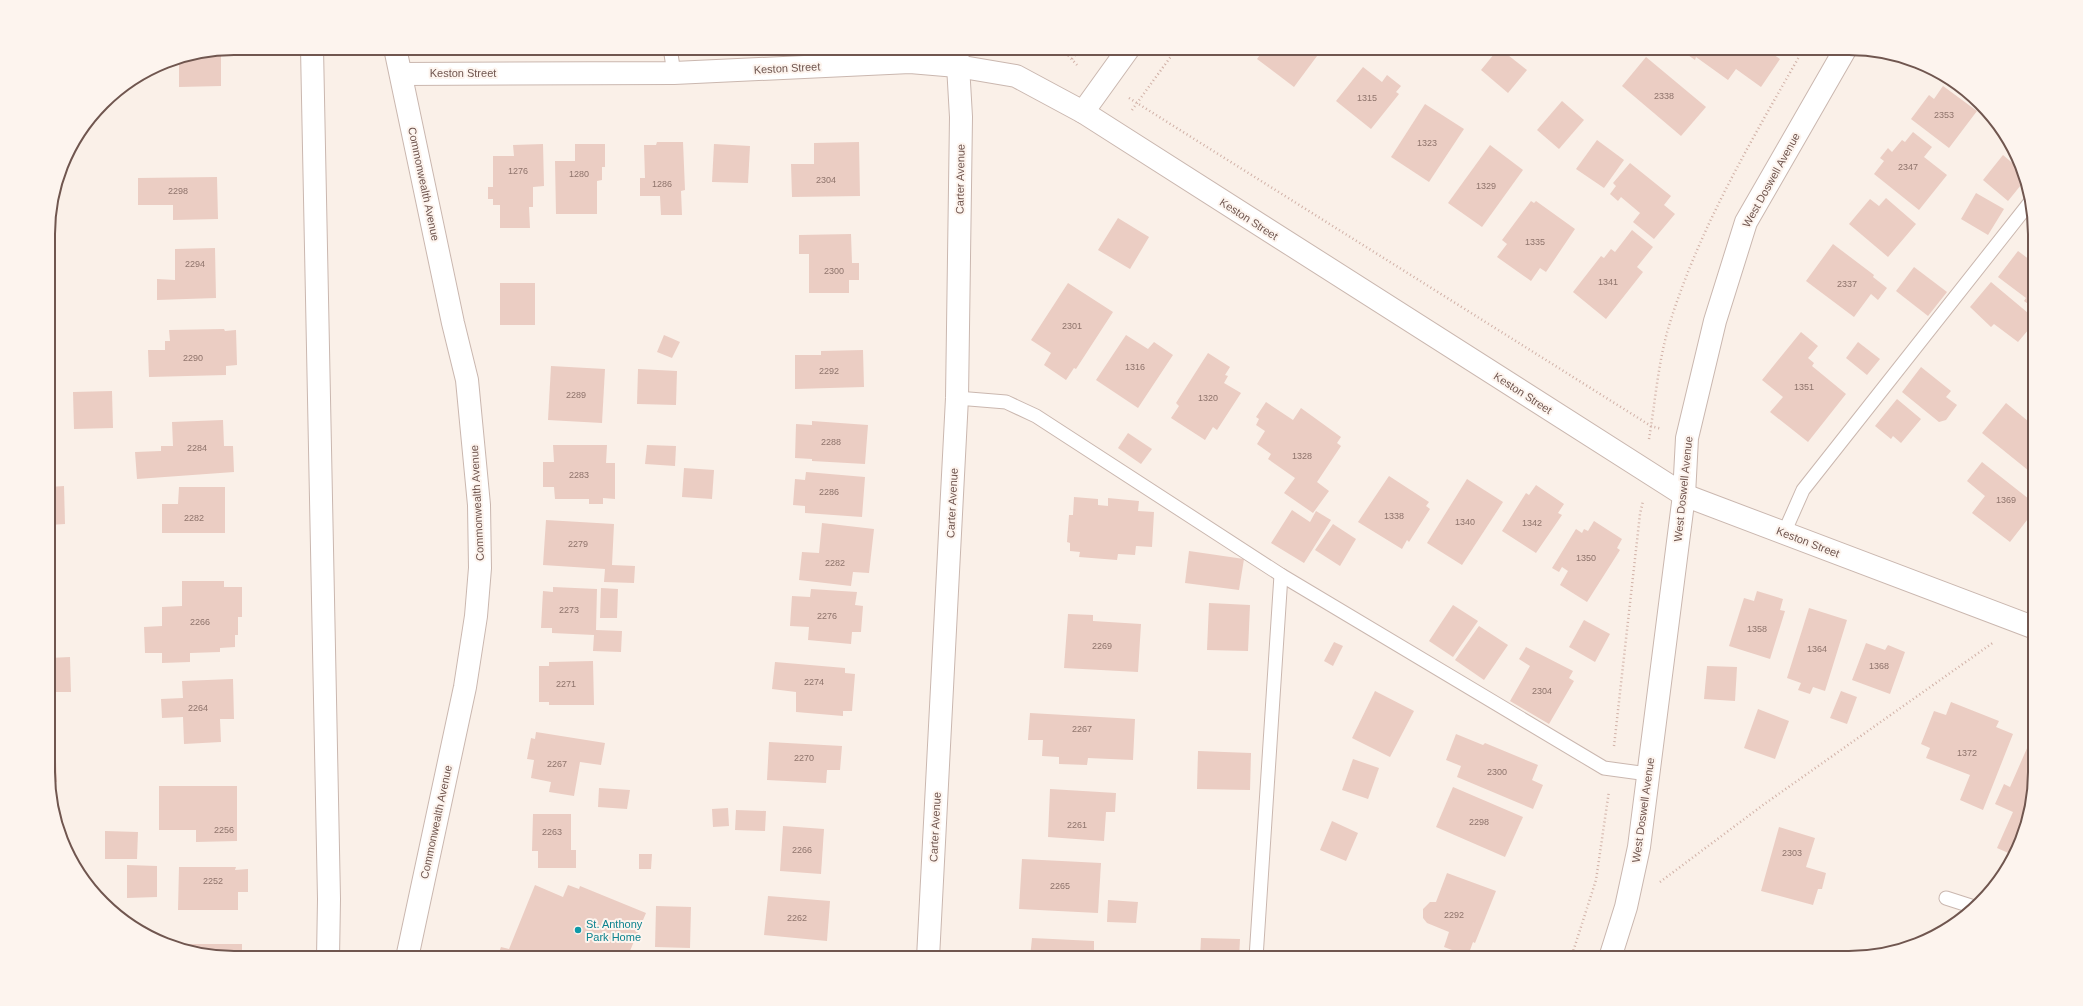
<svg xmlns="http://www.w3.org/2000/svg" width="2083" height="1006" font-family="Helvetica,sans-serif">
  <rect width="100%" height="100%" fill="#faf0e8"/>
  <g fill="#ebcdc3">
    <path d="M1265 48H1323L1294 87 1257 59Z"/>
    <path d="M1499 48 1527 70 1508 93 1481 70Z"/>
    <path d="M1678 48H1764L1780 59 1761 87 1736 69 1728 80 1696 57 1695 60Z"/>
    <path d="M221 51V86L179 87V59Z"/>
    <path d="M1646 57 1706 107 1681 136 1622 86Z"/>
    <path d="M1363 67 1382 82 1387 75 1401 86 1396 92 1399 94 1371 129 1336 101Z"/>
    <path d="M1943 86 1977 111 1949 148 1911 119 1929 95 1934 99Z"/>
    <path d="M1562 101 1584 120 1559 149 1537 130Z"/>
    <path d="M1425 104 1464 129 1429 182 1391 157Z"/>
    <path d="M1913 132 1932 147 1924 157 1947 175 1919 210 1874 174 1884 161 1880 158 1888 148 1892 152 1902 140 1905 142Z"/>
    <path d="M1597 140 1624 160 1604 188 1576 169Z"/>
    <path d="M657 142H683L685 190 681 191 682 215H661L660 196H640V178H645L644 145H656Z"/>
    <path d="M859 142 860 196 792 197 791 164H814V143Z"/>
    <path d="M543 144 544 186 533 187V207H529L530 228H500V205H493V199H488V187H493V156H514L513 145Z"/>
    <path d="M575 144H605V167H602V180L597 181V214H556L555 161H575Z"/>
    <path d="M714 144 750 146 748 183 712 182Z"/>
    <path d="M1490 145 1523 170 1482 227 1448 203Z"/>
    <path d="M2003 155 2024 173 2025 180 2008 201 1983 180Z"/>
    <path d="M1630 163 1671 196 1664 205 1675 214 1654 239 1633 222 1640 213 1621 197 1618 201 1610 194 1616 186 1613 183Z"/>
    <path d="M217 177 218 219 173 220V205H138V178Z"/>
    <path d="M1976 193 2004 209 1988 235 1961 219Z"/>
    <path d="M1886 198 1916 224 1888 257 1849 224 1870 199 1879 206Z"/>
    <path d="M1531 201 1534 203 1536 201 1575 229 1546 272 1540 268 1531 281 1497 257 1507 244 1502 240Z"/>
    <path d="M1118 218 1149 237 1130 269 1098 250Z"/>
    <path d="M1632 230 1653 247 1637 267 1643 272 1606 319 1573 292 1601 256 1604 258 1611 249 1615 252Z"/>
    <path d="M851 234 852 263H859V280H849V293H809V254H799V235Z"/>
    <path d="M1833 244 1874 275 1873 277 1887 288 1878 300 1871 294 1854 317 1806 281Z"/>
    <path d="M215 248 216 298 157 300V279L175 280V249Z"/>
    <path d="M2018 251 2034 263V285L2030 290 2034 293V308L2024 301 2026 298 1998 277Z"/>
    <path d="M1914 267 1947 292 1928 316 1896 291Z"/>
    <path d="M1991 282 2034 318V323L2018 342 1994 324 1991 327 1970 307Z"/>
    <rect x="500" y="283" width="35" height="42"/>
    <path d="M1068 283 1113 312 1076 369 1074 368 1066 380 1044 365 1051 353 1031 340Z"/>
    <path d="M224 329 225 331 236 330 237 365 226 366V375L149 377 148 350H165V341H170L169 330Z"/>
    <path d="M1801 332 1818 346 1808 358 1814 363 1812 366 1846 394 1808 442 1770 412 1783 397 1762 380Z"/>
    <path d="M664 335 680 342 672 358 657 352Z"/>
    <path d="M1126 335 1148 349 1154 342 1173 355 1138 408 1096 380Z"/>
    <path d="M1858 342 1880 359 1867 375 1846 358Z"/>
    <path d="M863 350 864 387 795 389V355H821V351Z"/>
    <path d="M1208 353 1230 367 1225 375 1228 376 1224 383 1241 393 1217 430 1213 427 1205 440 1171 418 1179 406 1176 403Z"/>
    <path d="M551 366 605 369 602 423 548 420Z"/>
    <path d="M1921 367 1951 391 1946 397 1957 405 1946 420 1939 422 1902 392Z"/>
    <path d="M638 369 677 371 676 405 637 404Z"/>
    <path d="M112 391 113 428 74 429 73 392Z"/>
    <path d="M1897 399 1921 419 1901 443 1893 436 1891 439 1875 426Z"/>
    <path d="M1266 402 1293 420 1301 408 1341 437 1337 443 1341 446 1317 482 1329 491 1313 513 1284 493 1295 478 1268 459 1271 454 1257 444 1265 431 1256 425 1259 419 1256 417Z"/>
    <path d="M2006 403 2034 426V475L1982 433Z"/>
    <path d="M223 420 224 446H233L234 472 137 479 135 452 161 451V446H173L172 422Z"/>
    <path d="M812 421 868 425 865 464 812 461V459L795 458 796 424 812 425Z"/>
    <path d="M1128 433 1152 449 1141 464 1118 448Z"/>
    <path d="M553 445H607L606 463H615V499L603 498V504H589V499H555L554 487H543V462H554Z"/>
    <path d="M647 445 676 446 675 466 645 464Z"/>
    <path d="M1982 462 2034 503V511L2010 542 1972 513 1985 496 1967 481Z"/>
    <path d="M684 468 714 470 712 499 682 497Z"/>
    <path d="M806 472 865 477 862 517 805 513V506L793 505 795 479 805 480Z"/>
    <path d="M1389 476 1429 502 1426 506 1430 509 1409 542 1407 540 1402 549 1358 522Z"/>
    <path d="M1467 479 1503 502 1462 565 1427 543Z"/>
    <path d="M1536 485 1564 504 1558 513 1562 515 1536 553 1502 531 1526 493 1529 495Z"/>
    <path d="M64 486 65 524 49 525V487Z"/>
    <path d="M179 487H225V533H162V504H178Z"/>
    <path d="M1074 497 1098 499V505L1108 506V498L1139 501 1138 511 1154 512 1152 547 1136 546 1135 555 1118 554 1117 560 1079 557 1080 552 1070 551V543L1067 542 1069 515H1073Z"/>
    <path d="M1292 510 1310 522 1316 511 1331 520 1304 563 1271 543Z"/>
    <path d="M546 520 614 524 612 565 635 566 634 583 604 582 605 569 543 565Z"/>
    <path d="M1594 521 1622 539 1617 548 1620 550 1587 602 1560 585 1568 571 1562 567 1559 572 1552 568 1576 529 1582 533 1584 529 1588 531Z"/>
    <path d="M822 523 874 529 869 573 853 572 851 586 799 580 802 552 819 553Z"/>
    <path d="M1333 524 1356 539 1340 566 1315 550Z"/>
    <path d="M1189 551 1244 559 1239 590 1185 583Z"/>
    <path d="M182 581H224V587H242V617H238V635H235V647L220 648V652L190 653V662L162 663V653H145L144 627 162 626V607L182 606Z"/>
    <path d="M553 587 597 589 596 630 622 631 621 652 593 651 594 635 552 633V628H541L543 591 553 592Z"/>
    <path d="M601 588 618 589 617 618H600Z"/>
    <path d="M811 589 857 592 855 605 863 606 861 632H852L851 644 808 640 809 627 790 626 792 596 810 597Z"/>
    <path d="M1757 591 1783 599 1780 610 1785 611 1770 659 1729 646 1744 598 1754 601Z"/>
    <path d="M1209 603 1250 605 1248 651 1207 650Z"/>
    <path d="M1453 605 1478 621 1453 657 1429 641Z"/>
    <path d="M1809 608 1847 620 1825 691 1813 687 1810 694 1798 690 1801 683 1787 678Z"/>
    <path d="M1068 614 1093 615V621L1141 624 1138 672 1064 668Z"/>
    <path d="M1584 620 1610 634 1595 662 1569 647Z"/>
    <path d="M1479 626 1508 645 1484 680 1455 660Z"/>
    <path d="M1334 642 1343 646 1333 666 1324 661Z"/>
    <path d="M1866 643 1885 650 1888 645 1905 652 1890 694 1852 680Z"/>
    <path d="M1526 647 1573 671 1569 678 1574 681 1549 724 1510 701 1530 666 1519 659Z"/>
    <path d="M70 657 71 692H49V658Z"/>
    <path d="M593 661 594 705H549V702H539V666H549V662Z"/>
    <path d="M775 662 845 668V673L855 674 852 711H843V716L796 712V692L772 689Z"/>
    <path d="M1707 666 1737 667 1735 701 1704 699Z"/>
    <path d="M233 679 234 719H220L221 742 184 744 183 717 162 718 161 699 183 698 182 681Z"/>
    <path d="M1375 691 1414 711 1390 757 1352 738Z"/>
    <path d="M1841 691 1857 697 1847 724 1830 718Z"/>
    <path d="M1951 702 1999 721 1996 727 2013 734 1983 810 1960 800 1970 775 1926 758 1930 748 1921 744 1934 711 1946 715Z"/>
    <path d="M1758 709 1789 721 1775 759 1744 748Z"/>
    <path d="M1030 713 1135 719 1133 760 1088 758 1087 765 1059 764V757L1042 756 1043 740H1028Z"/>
    <path d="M2035 730V772L2021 843 2013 855 1997 848 2013 812 1995 804 2004 784 2010 787Z"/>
    <path d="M536 732 605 743 601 765 580 762 574 796 549 792 551 782 531 778 534 760 527 759 531 738 535 739Z"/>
    <path d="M1456 734 1483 745 1485 743 1538 765 1532 780 1543 785 1533 809 1457 777 1461 766 1446 760Z"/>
    <path d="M769 742 842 746 840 770H827L826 783 767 780Z"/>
    <path d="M1198 751 1251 753 1250 790 1197 789Z"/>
    <path d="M1353 759 1379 768 1368 799 1342 790Z"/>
    <path d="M50 760H56L57 782H50Z"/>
    <path d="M159 786H237V841L196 842V830H159Z"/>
    <path d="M1453 787 1523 817 1505 857 1436 827Z"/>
    <path d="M599 788 630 790 627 809 598 807Z"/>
    <path d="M1050 789 1116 793 1115 812H1106L1104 841 1048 837Z"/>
    <path d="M728 808 729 826 713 827 712 809Z"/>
    <path d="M736 810 766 811 765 831 735 830Z"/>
    <path d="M533 814H571V850H576V868H538V851H532Z"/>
    <path d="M1332 821 1358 833 1346 861 1320 850Z"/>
    <path d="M783 826 824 829 821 874 780 871Z"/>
    <path d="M1779 827 1815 838 1806 867 1826 873 1822 889H1818L1813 905 1761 891Z"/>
    <path d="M105 831 138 832 137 859H105Z"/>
    <path d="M639 854H652L651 869H639Z"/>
    <path d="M69 855H75V866Z"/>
    <path d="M1022 859 1101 863 1098 913 1019 909Z"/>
    <path d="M127 865 157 866V897L127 898Z"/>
    <path d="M179 867H236L235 870 248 869V892H238V910H178Z"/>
    <path d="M1447 873 1496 891 1475 943 1473 942 1468 956 1444 947 1449 932 1427 923 1423 918V909L1430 902H1436Z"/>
    <path d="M535 885 563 897 568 885 579 889 580 886 646 913 627 958H497L501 947 509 949Z"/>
    <path d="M768 896 830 901 827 941 764 935Z"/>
    <path d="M1108 900 1138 902 1136 923 1107 922Z"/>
    <path d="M656 906 691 907 690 948 655 947Z"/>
    <path d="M1032 938 1094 941V958H1030Z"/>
    <path d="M1201 938 1240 939 1239 958H1200Z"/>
    <path d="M182 944H242V958L182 948Z"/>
    <path d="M656 952 691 953V958H656Z"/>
  </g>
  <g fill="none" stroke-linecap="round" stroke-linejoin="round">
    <g stroke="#cab7af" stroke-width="15">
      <g id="lane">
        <path d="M670 48 674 73"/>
        <path d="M957 398 1006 402 1036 416 1281 575 1604 768 1648 774"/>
        <path d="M1784 533 1803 490 2031 201"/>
        <path d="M1946 898 1974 907"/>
        <path d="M1256 958 1281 575"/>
      </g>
    </g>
    <g stroke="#cab7af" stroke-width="24">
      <g id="street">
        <path d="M312 48 329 899 328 958"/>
        <path d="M395 48 453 323 467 380 479 505 480 568 476 616 465 687 407 958"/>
        <path d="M401 74 674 73 910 62 957 66 1016 76 1083 112 1684 495 2035 628"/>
        <path d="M1083 112 1129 48"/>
        <path d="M928 958 957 398 961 117 957 48"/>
        <path d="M1610 958 1626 907 1639 847 1684 495 1687 438 1715 321 1746 222 1846 48"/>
      </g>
    </g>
    <g stroke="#d0b0a6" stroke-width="2.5" stroke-dasharray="1 3" stroke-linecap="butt">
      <path d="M1050 48 1067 54 1077 65"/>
      <path d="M1072 59 1080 48"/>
      <path d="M1129 98 1651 426 1662 429"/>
      <path d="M1132 110 1177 48"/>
      <path d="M1649 439C1655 403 1658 364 1668 329 1698 229 1753 138 1804 48"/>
      <path d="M2028 596 2034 587"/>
      <path d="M1614 746 1640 514 1643 501"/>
      <path d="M1660 882 1763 805 1994 642"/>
      <path d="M1571 958 1596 880 1609 791"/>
    </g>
    <use href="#lane" stroke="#fff" stroke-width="13"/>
    <use href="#street" stroke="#fff" stroke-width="22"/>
  </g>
  <circle fill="#0f9aa8" stroke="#fdf4ee" stroke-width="1.5" cx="578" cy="930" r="4"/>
  <g text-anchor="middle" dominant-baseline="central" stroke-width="4" stroke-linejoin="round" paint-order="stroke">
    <g font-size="9" fill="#8f746c">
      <text x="1664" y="96">2338</text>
      <text x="1367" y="98">1315</text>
      <text x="1944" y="115">2353</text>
      <text x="1427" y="143">1323</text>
      <text x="1908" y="167">2347</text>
      <text x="518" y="171">1276</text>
      <text x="579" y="174">1280</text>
      <text x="826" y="180">2304</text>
      <text x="662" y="184">1286</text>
      <text x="1486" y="186">1329</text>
      <text x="178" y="191">2298</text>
      <text x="1535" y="242">1335</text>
      <text x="195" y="264">2294</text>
      <text x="834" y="271">2300</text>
      <text x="1608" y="282">1341</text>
      <text x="1847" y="284">2337</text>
      <text x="1072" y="326">2301</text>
      <text x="193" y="358">2290</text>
      <text x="1135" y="367">1316</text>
      <text x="829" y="371">2292</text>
      <text x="1804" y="387">1351</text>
      <text x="576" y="395">2289</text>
      <text x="1208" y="398">1320</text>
      <text x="831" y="442">2288</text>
      <text x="197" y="448">2284</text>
      <text x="1302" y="456">1328</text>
      <text x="579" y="475">2283</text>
      <text x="829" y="492">2286</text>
      <text x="2006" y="500">1369</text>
      <text x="1394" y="516">1338</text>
      <text x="194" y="518">2282</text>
      <text x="1465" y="522">1340</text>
      <text x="1532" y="523">1342</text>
      <text x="578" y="544">2279</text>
      <text x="1586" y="558">1350</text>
      <text x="835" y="563">2282</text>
      <text x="569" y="610">2273</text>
      <text x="827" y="616">2276</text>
      <text x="200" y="622">2266</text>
      <text x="1757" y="629">1358</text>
      <text x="1102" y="646">2269</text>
      <text x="1817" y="649">1364</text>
      <text x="1879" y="666">1368</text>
      <text x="814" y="682">2274</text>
      <text x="566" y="684">2271</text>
      <text x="1542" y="691">2304</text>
      <text x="198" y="708">2264</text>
      <text x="1082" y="729">2267</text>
      <text x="1967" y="753">1372</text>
      <text x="804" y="758">2270</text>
      <text x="557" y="764">2267</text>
      <text x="1497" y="772">2300</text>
      <text x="1479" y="822">2298</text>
      <text x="1077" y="825">2261</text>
      <text x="224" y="830">2256</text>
      <text x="552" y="832">2263</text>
      <text x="802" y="850">2266</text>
      <text x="1792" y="853">2303</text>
      <text x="213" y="881">2252</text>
      <text x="1060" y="886">2265</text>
      <text x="1454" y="915">2292</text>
      <text x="797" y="918">2262</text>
    </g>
    <g font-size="11" fill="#70564f" stroke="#fdf4ee">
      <text transform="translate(787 68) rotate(-3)">Keston Street</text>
      <text x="463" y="73">Keston Street</text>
      <text transform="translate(960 179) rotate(-89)">Carter Avenue</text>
      <text transform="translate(1771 180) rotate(-61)">West Doswell Avenue</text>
      <text transform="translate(424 184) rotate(78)">Commonwealth Avenue</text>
      <text transform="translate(1249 219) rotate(33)">Keston Street</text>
      <text transform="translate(1523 393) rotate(33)">Keston Street</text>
      <text transform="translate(1683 489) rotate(-84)">West Doswell Avenue</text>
      <text transform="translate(477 503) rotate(-93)">Commonwealth Avenue</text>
      <text transform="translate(952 503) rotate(-87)">Carter Avenue</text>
      <text transform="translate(1808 542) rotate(21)">Keston Street</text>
      <text transform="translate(1643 810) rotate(-82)">West Doswell Avenue</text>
      <text transform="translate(436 822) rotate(-78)">Commonwealth Avenue</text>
      <text transform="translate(935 827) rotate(-87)">Carter Avenue</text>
    </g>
    <g font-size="11" fill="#0d838f" stroke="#fdf4ee" text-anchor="start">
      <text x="586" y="924">St. Anthony<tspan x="586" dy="13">Park Home</tspan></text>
    </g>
  </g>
  <path d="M0 0H2083V1006H0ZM234 55H1849A179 179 0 0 1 2028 234V772A179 179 0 0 1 1849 951H234A179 179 0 0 1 55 772V234A179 179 0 0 1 234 55Z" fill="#fdf4ee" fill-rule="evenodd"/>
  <path fill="none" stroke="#70564f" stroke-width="2" d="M234 55H1849A179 179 0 0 1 2028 234V772A179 179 0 0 1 1849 951H234A179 179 0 0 1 55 772V234A179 179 0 0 1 234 55Z"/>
</svg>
